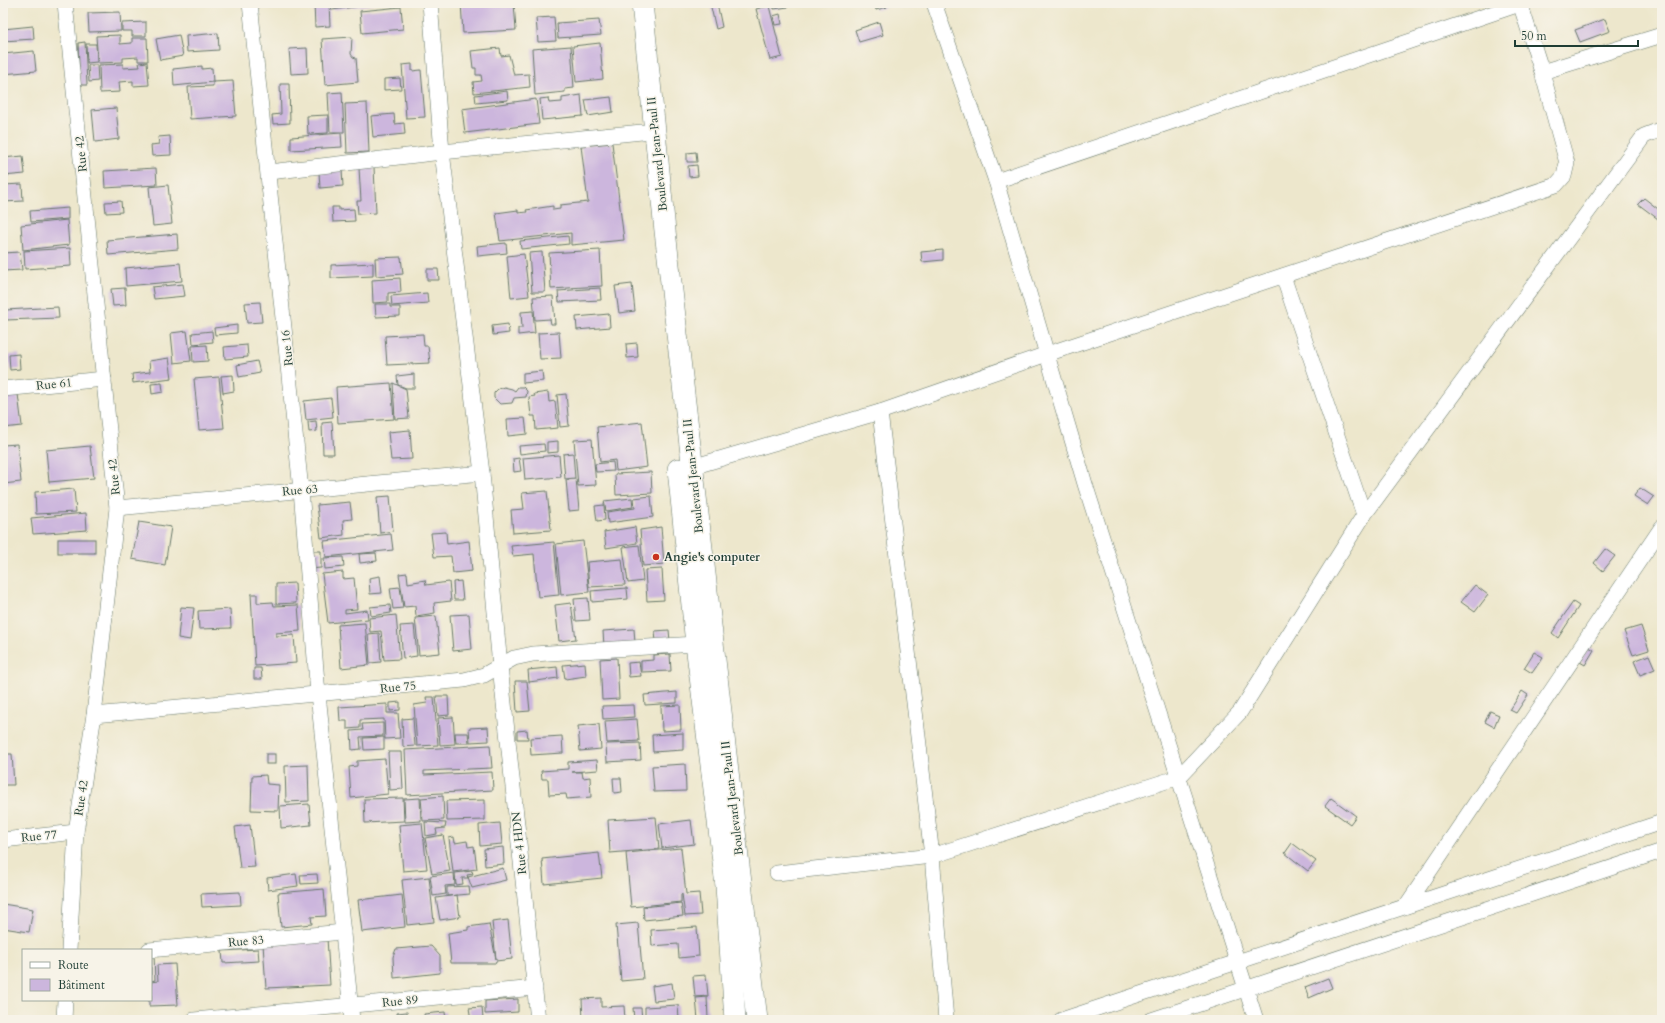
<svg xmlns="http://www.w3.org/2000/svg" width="1665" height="1023" font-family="Cardo,serif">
  <rect width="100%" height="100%" fill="#f7f3e8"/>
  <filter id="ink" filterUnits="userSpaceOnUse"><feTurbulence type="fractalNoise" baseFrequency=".025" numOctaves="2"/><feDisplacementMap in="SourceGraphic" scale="8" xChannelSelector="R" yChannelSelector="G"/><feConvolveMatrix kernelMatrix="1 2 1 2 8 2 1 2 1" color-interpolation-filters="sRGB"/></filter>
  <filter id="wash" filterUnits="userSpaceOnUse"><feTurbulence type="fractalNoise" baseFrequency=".012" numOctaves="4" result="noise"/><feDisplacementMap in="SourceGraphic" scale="16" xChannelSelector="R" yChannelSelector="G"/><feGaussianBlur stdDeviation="0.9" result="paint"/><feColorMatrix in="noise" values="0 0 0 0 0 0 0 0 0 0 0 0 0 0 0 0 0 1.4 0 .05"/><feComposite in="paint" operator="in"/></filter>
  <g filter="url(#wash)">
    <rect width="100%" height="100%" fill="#ede7cc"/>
    <g id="blocks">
      <g fill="#ccb6dd">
        <path d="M314 3H329L330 26 315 27Z"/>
        <path d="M331 3H376V4L332 10Z"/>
        <path d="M461 3H514L516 30 463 33Z"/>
        <path d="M710 3H717L722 27 716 29Z"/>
        <path d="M773 3H787L788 7 774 9Z"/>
        <path d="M874 3H886L887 7 876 10Z"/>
        <path d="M769 6 782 57 770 60 756 9Z"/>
        <path d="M401 7 403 29 362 33 360 11Z"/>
        <path d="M120 12 121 31 89 32 88 13Z"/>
        <path d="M780 14 782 24 775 25 773 16Z"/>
        <path d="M554 17 556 41 538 42 536 18Z"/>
        <path d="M1605 19 1610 31 1580 42 1575 30Z"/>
        <path d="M599 20 601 35 558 38 557 23Z"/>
        <path d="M146 22V36H132V31H122V23Z"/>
        <path d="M879 22 883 35 859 42 855 30Z"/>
        <path d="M33 26 34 39 3 41V29Z"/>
        <path d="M218 33 219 50 187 52 186 36Z"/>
        <path d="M120 35V44L132 43V38H147L148 61H138V57L123 58V62L98 63 96 36Z"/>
        <path d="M179 35 183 56 160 60 156 39Z"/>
        <path d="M352 37 351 54 353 57 356 58 358 82 325 85 322 39Z"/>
        <path d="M85 42 87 85H80L78 43Z"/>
        <path d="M600 43 603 79 576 82 573 46Z"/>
        <path d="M86 44H96L97 62 87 63Z"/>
        <path d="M571 46 574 88 565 89V92L535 95 532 49Z"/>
        <path d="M307 48 308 73 291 74 289 49Z"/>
        <path d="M500 48 501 56 509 55 514 75 529 74 530 87 474 93 473 82 482 81 481 75H476V68H473L471 51Z"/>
        <path d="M34 51 36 71 3 74V54Z"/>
        <path d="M147 62 149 85 133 86V81L119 82 120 92 100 93 99 65 123 64V68L140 67 139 63Z"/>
        <path d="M412 64V71L421 70 425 117 406 118 402 65Z"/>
        <path d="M88 65H97L98 81 89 82Z"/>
        <path d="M202 66V69L212 68 213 82 174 86 173 69Z"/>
        <path d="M400 78 401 89 384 90V79Z"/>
        <path d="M233 81 236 116 190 119 188 87 213 86V82Z"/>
        <path d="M280 84H289L290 123 273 124 272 115 281 114Z"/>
        <path d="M507 91 508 100 476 103 475 95Z"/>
        <path d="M342 92 344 132H330L328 93Z"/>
        <path d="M581 95 583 116 542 120 540 99 548 98 549 103 562 102V98Z"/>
        <path d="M611 97 613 112 588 116 585 100Z"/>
        <path d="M536 99 539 124 465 133 462 109Z"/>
        <path d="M367 103 369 152 347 153 345 104Z"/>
        <path d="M116 108 119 139 95 142 92 110Z"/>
        <path d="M394 114 395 124 404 123 405 134 373 137 371 116Z"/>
        <path d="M328 115V133L308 134 307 116Z"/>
        <path d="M341 133 342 147 291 150V137Z"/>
        <path d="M170 136 171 155 152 156 151 145 159 144 158 137Z"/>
        <path d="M612 143 624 240 571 245V233L500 241 496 213 518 210V213L527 212 526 210 553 206V210L560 209V205L588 202 581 146Z"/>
        <path d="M696 152 697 162H687V153Z"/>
        <path d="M23 156 25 174 3 176V158Z"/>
        <path d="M697 165 698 176 689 177 688 166Z"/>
        <path d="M374 167 376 213 358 214 357 201H361L359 168Z"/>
        <path d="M156 168 157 185 105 188 104 171Z"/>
        <path d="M342 170 343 186 320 188 319 172Z"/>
        <path d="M22 184 23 201 3 202V185Z"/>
        <path d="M168 185 172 224 153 226 149 187Z"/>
        <path d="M1644 198 1662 212V222L1638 204Z"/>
        <path d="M121 201 122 212 106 213 105 202Z"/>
        <path d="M332 207H339V210L354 209 355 221 333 222Z"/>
        <path d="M68 208V219L31 222 30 211Z"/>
        <path d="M67 220 69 245 23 250 21 225Z"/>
        <path d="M177 234 178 249 108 255 107 240Z"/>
        <path d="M568 236 569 244 521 249 520 241Z"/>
        <path d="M506 243 507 253 478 256 477 246Z"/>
        <path d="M70 248 71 266 25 269 24 251Z"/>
        <path d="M600 250 602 286 551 289 549 253Z"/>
        <path d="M943 250V260L922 262 921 252Z"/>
        <path d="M20 252 22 270 3 271V253Z"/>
        <path d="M542 252 545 292H532L529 253Z"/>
        <path d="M524 254 529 296 511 298 507 256Z"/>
        <path d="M401 257 403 274 376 276 375 258Z"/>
        <path d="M180 263 182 281 126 286 125 268Z"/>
        <path d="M373 263V276L331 278V265Z"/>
        <path d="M427 269H438L439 280H427Z"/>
        <path d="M400 278 401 292 388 293V302L373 303 372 280Z"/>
        <path d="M183 284 185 296 154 299 152 287Z"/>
        <path d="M632 284 635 311 619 313 615 286Z"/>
        <path d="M125 288 126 305 113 306 111 289Z"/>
        <path d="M600 288 601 300 559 302 558 291Z"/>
        <path d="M427 293 428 303 392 306 391 296Z"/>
        <path d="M553 296 555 324H551L550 319 535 320 533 297Z"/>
        <path d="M260 302 262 322 247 323 245 303Z"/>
        <path d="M375 304H390V307H400V316L376 317Z"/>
        <path d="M58 307 59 318 6 320V310Z"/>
        <path d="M533 311 535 333 518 335V328H522L521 312Z"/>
        <path d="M609 314 610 327 577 330 576 317Z"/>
        <path d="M508 324 509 333 493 335 492 326Z"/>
        <path d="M237 325V333L215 335 214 328Z"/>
        <path d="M187 331 191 361 174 363 171 333Z"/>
        <path d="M212 331 213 342 193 344 192 333Z"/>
        <path d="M559 332 561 358 540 359 538 333Z"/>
        <path d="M423 334 424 346H428L430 363 387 365 385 336Z"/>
        <path d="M637 343 638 357 627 358 626 344Z"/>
        <path d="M207 345 208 361 193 362 192 346Z"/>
        <path d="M247 345 248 357 225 359 224 347Z"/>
        <path d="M19 354 20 369 10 370 9 355Z"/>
        <path d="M169 358 172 378 133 383 132 374 150 372 149 361Z"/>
        <path d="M257 361 260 373 239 377 237 365Z"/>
        <path d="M542 371 543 381 523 383V373Z"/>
        <path d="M414 374V388H406L398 385 397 376Z"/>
        <path d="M233 375 234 391 223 393 221 376Z"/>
        <path d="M219 377 224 428 199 430 194 379Z"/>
        <path d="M162 383 163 392 152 394 151 384Z"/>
        <path d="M391 383 394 419 338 423 336 387Z"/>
        <path d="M393 383 406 389 409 418 395 419Z"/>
        <path d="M504 387 512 389 515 391 518 387H523L527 391 526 397 514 398 512 403 500 404 494 398V393L498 389Z"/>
        <path d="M548 392 549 402 555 401 558 428 536 430 535 416H531L529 397 535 396 534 394Z"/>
        <path d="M18 394 22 426 3 428V395Z"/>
        <path d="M566 394 569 426 560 427 557 395Z"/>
        <path d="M331 398 333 417 306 420 304 401Z"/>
        <path d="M525 418 527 434 508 436 507 419Z"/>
        <path d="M316 421 317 431 309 432 308 422Z"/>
        <path d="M332 422 334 454H323L322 423Z"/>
        <path d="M642 422 647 467 616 471 615 460 600 462 597 427Z"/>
        <path d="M410 430 412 459 391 460 388 432Z"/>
        <path d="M592 439 596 485 578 486 574 440Z"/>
        <path d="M558 441V452L547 453V442Z"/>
        <path d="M17 444 21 482 3 484V445Z"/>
        <path d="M544 444 545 451 520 454 519 446Z"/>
        <path d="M90 446 94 478 49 482 46 450Z"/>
        <path d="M573 453 575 478 565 479 563 454Z"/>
        <path d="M559 455 561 477 525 480 523 458Z"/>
        <path d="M519 458 521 471 514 472 513 459Z"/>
        <path d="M613 462 614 471 596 472 595 464Z"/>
        <path d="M651 472 652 493 616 495 615 474Z"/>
        <path d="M576 479 579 510 569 511 566 480Z"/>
        <path d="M1640 488 1654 497 1648 505 1634 496Z"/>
        <path d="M74 489 76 512 36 514 35 492Z"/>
        <path d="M547 491 551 530 513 533 511 510 524 509 522 493Z"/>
        <path d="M390 496 393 531 380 533 377 497Z"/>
        <path d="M651 496 653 517 608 523 607 512 635 508 634 498Z"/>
        <path d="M632 498 633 507 606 511 604 501Z"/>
        <path d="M350 502 352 519 343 520 344 535 321 538 317 505Z"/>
        <path d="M604 505 605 520 597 521 595 506Z"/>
        <path d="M86 513 87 530 33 534 31 518Z"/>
        <path d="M139 522 171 527 165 565 132 559Z"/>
        <path d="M635 527 637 543 606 548 604 532Z"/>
        <path d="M661 527 664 564 643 566 640 530Z"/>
        <path d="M446 532 447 544 469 541 472 571 453 573 451 556 434 557 431 533Z"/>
        <path d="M391 534 393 550 326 557 324 541Z"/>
        <rect x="58" y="539" width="37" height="14"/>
        <path d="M583 541 589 592 561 595 556 544Z"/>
        <path d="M554 542 559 595 538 597 534 554 513 556 511 546Z"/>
        <path d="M639 545 643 581 628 583 623 547Z"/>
        <path d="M1605 549 1615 556 1603 571 1594 563Z"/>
        <path d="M308 551H321V568L309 569Z"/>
        <path d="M376 553 377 561 360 563 359 554Z"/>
        <path d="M343 557 344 567 325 569 324 558Z"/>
        <path d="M622 559 625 585 589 587 587 562Z"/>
        <path d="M662 569 664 600 647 601 645 570Z"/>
        <path d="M343 572V579L354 578 357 609 345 610V613L367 610 368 619 328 623 322 574Z"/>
        <path d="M407 573 408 583 425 580 426 585 449 582 451 601 434 603 435 613 416 616 415 606 404 607 399 574Z"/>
        <path d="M380 576 382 593 370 594 369 578Z"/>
        <path d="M461 581 463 600H454L453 582Z"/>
        <path d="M295 583 296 603 276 604V584Z"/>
        <path d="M1475 585 1488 595 1475 612 1461 602Z"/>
        <path d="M400 587 403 608 393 609 390 588Z"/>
        <path d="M627 588 628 599 592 602 591 591Z"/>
        <path d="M251 594H257V603L273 602 274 606 298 605 300 631 276 633V636L294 635 296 663 255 666Z"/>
        <path d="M588 598 590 620 576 621 574 599Z"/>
        <path d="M1573 602 1579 606 1558 638 1552 633Z"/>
        <path d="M571 603 576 639 559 641 555 605Z"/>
        <path d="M390 605 391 613 371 616 370 607Z"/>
        <path d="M181 607 194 608 190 640 178 638Z"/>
        <path d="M230 609 231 628 199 629 198 611Z"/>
        <path d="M469 614 472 649 453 651 450 615Z"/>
        <path d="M396 615 400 659 384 660 381 631 370 632 369 618Z"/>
        <path d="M436 616 440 653 419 655 415 618Z"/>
        <path d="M365 623 369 665 341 668 338 625Z"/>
        <path d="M414 625 417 656 403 658 400 626Z"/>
        <path d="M1641 626 1649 650 1633 655 1624 631Z"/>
        <path d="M634 629 635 643 604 646 603 631Z"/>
        <path d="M669 630 670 641 656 642 655 631Z"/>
        <path d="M379 633 381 662 370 663 368 634Z"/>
        <path d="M1589 647 1594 650 1585 665 1580 662Z"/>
        <path d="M1534 652 1543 657 1532 673 1524 668Z"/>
        <path d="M670 654 671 671 641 672V661L653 660V655Z"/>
        <path d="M1649 655 1655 669 1640 675 1634 661Z"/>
        <path d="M617 658 619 699 602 700 600 659Z"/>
        <path d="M639 662 641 676 629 677 628 663Z"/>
        <path d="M585 663 586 676 565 679 563 665Z"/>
        <path d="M557 667 558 678 529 682 528 670Z"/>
        <path d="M254 668H261L262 679H254Z"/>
        <path d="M515 681H527L530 711 517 712Z"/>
        <path d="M1522 691 1528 695 1516 713 1510 710Z"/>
        <path d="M677 692V703L645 705 644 695Z"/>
        <path d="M436 696H448L449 715 438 716Z"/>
        <path d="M426 697H434L438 745 417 746 414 705 427 703Z"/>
        <path d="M400 702V710L390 711V703Z"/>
        <path d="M387 704V713H398L400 738 385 739 384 719 360 720V728L347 729V721H340L339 707Z"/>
        <path d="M634 705 635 717 603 719 602 706Z"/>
        <path d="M680 705 681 730 662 731 661 706Z"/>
        <path d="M1490 711 1499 715 1494 727 1485 722Z"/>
        <path d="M453 717 455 744 440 745 438 718Z"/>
        <path d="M413 718 415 746 403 747 402 719Z"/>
        <path d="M637 719 639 741 607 743 605 721Z"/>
        <path d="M383 723V736L360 737 361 749 352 750 351 731 363 730 362 724Z"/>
        <path d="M599 724 601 749 580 751 578 726Z"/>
        <path d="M488 727 489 741 470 742 469 728Z"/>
        <path d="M527 730 528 739H517V731Z"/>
        <path d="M455 733H468L469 743H456Z"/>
        <path d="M683 733V750L653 752 652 735Z"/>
        <path d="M562 736 563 753 531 755 530 738Z"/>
        <path d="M384 737V749L364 750 363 738Z"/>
        <path d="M640 743 641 760 607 762 606 744Z"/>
        <path d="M490 745 492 768 424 771V775L492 772 493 790 407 795 405 750Z"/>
        <path d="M388 752H401L403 789 390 790Z"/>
        <path d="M3 754H12L14 785H3Z"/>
        <rect x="266" y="754" width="9" height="10"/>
        <path d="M385 759 388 794 351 798 349 767 357 766V761Z"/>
        <path d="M597 760 598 770 572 772H582L583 778 590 777 591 797 567 799 566 794 549 795 548 779H542L541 771 568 769V762Z"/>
        <path d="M685 764 686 791 654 792 652 766Z"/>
        <path d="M308 765 309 801 286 802 285 766Z"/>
        <path d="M266 775 267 784 279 785 278 811 251 810 252 776Z"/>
        <path d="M613 778H621L622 792 614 793Z"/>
        <path d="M443 796 444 820 423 821 421 798Z"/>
        <path d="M403 798 404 821 365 823 364 799Z"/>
        <path d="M420 798 421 821 405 822 404 799Z"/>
        <path d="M1331 798 1356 816 1350 824 1325 806Z"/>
        <path d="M485 800V820L447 821 446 801Z"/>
        <path d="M309 804 311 825 281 828 280 806Z"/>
        <path d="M656 817 659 849 610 853 608 820Z"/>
        <path d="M691 820 694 844 662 848 659 824Z"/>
        <path d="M425 822 446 823 445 828 436 829 437 834 426 836Z"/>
        <path d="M422 823 427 869 403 871 399 825Z"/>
        <path d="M500 823 502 844 480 846 479 825Z"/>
        <path d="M250 825 255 867 240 868 235 827Z"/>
        <path d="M443 835 450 871 432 874 425 838Z"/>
        <path d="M454 837 455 843 467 841 468 847 474 846 477 869 453 872 449 838Z"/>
        <path d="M1292 843 1316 861 1308 871 1285 853Z"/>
        <path d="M503 847 504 864 485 866 484 849Z"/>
        <path d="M681 848 686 894 699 893 701 915 685 916 682 894H681V902L631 907 626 853Z"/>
        <path d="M599 853 602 878 544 884 542 859Z"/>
        <path d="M503 868 506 880 472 888 468 877Z"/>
        <path d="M472 871 473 874 467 875 468 878H462L463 884 456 885 455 873Z"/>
        <path d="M454 873 455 885 445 886 446 894 433 896 430 876Z"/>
        <path d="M296 874 298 886 268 890 267 878Z"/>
        <path d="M317 874 318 883 301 884 300 875Z"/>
        <path d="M429 877 434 922 407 925 402 880Z"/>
        <path d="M469 886 470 894 447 896V887Z"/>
        <path d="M324 889 326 916 311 917 312 924 281 927 278 893Z"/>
        <path d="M240 892 241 905 202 907 201 894Z"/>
        <path d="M402 895 405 927 362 932 358 900Z"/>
        <path d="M457 895 460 917 440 920 436 898Z"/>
        <path d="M681 903 683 916 644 920 643 907Z"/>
        <path d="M3 904 33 909 29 932 3 928Z"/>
        <path d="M508 920 512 959 496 961V963H451L448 933 468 930V927L489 924 496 959 492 922Z"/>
        <path d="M638 923 643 979 621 981 616 925Z"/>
        <path d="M697 927 699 956 679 958 678 944 652 946 651 930Z"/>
        <path d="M327 938 330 985 266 988 263 944Z"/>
        <path d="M431 946 440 956V973L394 978 393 957 396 949Z"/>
        <path d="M258 949 259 961 223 963 222 951Z"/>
        <path d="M151 956H154L155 980 151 981Z"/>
        <path d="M175 964 178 1005 149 1006V1000H151V982L158 981 157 965Z"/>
        <path d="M706 975 708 996 695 997 693 976Z"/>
        <path d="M1328 978 1332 988 1309 998 1305 987Z"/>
        <path d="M672 983 674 999 654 1001 652 986Z"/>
        <path d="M707 997 708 1019 698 1020 696 998Z"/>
        <path d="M601 998V1007L624 1006 625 1020H583L582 999Z"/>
        <path d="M518 999V1012L485 1014V1001Z"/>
        <path d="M678 1005 679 1020H645V1007Z"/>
        <path d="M482 1007 483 1019 471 1020 469 1008Z"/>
        <path d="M633 1008H641L642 1020H634Z"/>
        <path d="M318 1012 319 1020H300V1013Z"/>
        <path d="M407 1012 408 1020H398L397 1013Z"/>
        <path d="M445 1012 446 1020H425L424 1014Z"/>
      </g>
    </g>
  </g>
  <g filter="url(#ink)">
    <use href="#blocks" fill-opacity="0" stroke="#677869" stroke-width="1"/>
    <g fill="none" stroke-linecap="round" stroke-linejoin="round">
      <g stroke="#677869" stroke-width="16">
        <g id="street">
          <path d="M65 3 117 508 94 715 76 832 69 950"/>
          <path d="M250 3 301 490 318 694 352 1020"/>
          <path d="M430 3 442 152 482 473 500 666 538 1020"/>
          <path d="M934 3 996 181 1085 484 1256 1020"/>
          <path d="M1542 72 1662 35"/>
          <path d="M269 172 442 152 642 132"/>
          <path d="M996 181 1520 4"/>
          <path d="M1283 276 1364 515"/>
          <path d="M3 389 104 379"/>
          <path d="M880 412 932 856 946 1020"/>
          <path d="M692 467 880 412 1047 354 1556 185 1564 176 1567 163 1542 72 1520 3"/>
          <path d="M117 508 482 473"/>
          <path d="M94 715 464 680 484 675 514 658 533 654 696 644"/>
          <path d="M3 840 76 832"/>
          <path d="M777 873 932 856 1179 777 1240 712 1364 515 1644 136 1662 129"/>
          <path d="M1406 906 1662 527"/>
          <path d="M149 950 343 932"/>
          <path d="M64 1020 65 1000"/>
          <path d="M194 1020 535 988"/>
          <path d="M1061 1020 1662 822"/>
          <path d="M1151 1020 1662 851"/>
        </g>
      </g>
      <g stroke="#677869" stroke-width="22">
        <g id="secondary">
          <path d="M642 3 665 231 757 1020"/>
          <path d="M678 469 696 644 726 886 735 1020"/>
        </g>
      </g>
      <use href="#street" stroke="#fff" stroke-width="15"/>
      <use href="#secondary" stroke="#fff" stroke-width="21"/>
    </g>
  </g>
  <circle fill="#c8321e" stroke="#f7f3e8" stroke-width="1.5" cx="656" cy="557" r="4"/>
  <g text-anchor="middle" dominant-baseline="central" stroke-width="3" stroke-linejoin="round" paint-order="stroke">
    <g font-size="12" fill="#1f3d34" stroke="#f7f3e8">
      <text transform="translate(81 154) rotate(-96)">Rue 42</text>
      <text transform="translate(657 154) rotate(-96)">Boulevard Jean-Paul II</text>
      <text transform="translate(287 348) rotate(-96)">Rue 16</text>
      <text transform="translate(54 384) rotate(-6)">Rue 61</text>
      <text transform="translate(693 476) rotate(-96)">Boulevard Jean-Paul II</text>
      <text transform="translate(114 477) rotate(-96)">Rue 42</text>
      <text transform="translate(300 490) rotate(-5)">Rue 63</text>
      <text transform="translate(398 687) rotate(-6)">Rue 75</text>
      <text transform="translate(81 798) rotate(-81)">Rue 42</text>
      <text transform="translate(732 798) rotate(-97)">Boulevard Jean-Paul II</text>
      <text transform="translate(39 836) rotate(-6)">Rue 77</text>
      <text transform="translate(519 843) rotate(-96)">Rue 4 HDN</text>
      <text transform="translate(246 941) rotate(-5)">Rue 83</text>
      <text transform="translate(400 1001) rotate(-6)">Rue 89</text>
    </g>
    <g font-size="12" font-weight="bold" fill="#1f3d34" stroke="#f7f3e8" text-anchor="start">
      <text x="664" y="557">Angie's computer</text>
    </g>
  </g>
  <rect width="1665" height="1023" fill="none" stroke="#f7f3e8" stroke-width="16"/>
  <rect x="22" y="949" width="130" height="52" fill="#f7f3e8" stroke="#a1aaa0"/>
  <rect x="30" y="962" width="20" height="6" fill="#ffffff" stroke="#a1aaa0"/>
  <text x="58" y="969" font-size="12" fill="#1f3d34">Route</text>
  <rect x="30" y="979" width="20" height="12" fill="#ccb6dd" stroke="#a1aaa0"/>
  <text x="58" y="989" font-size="12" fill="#1f3d34">Bâtiment</text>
  <path d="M1515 40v6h123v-6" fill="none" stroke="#1f3d34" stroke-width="2"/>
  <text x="1521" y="40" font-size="12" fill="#1f3d34" stroke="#f7f3e8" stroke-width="3" paint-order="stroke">50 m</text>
</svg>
